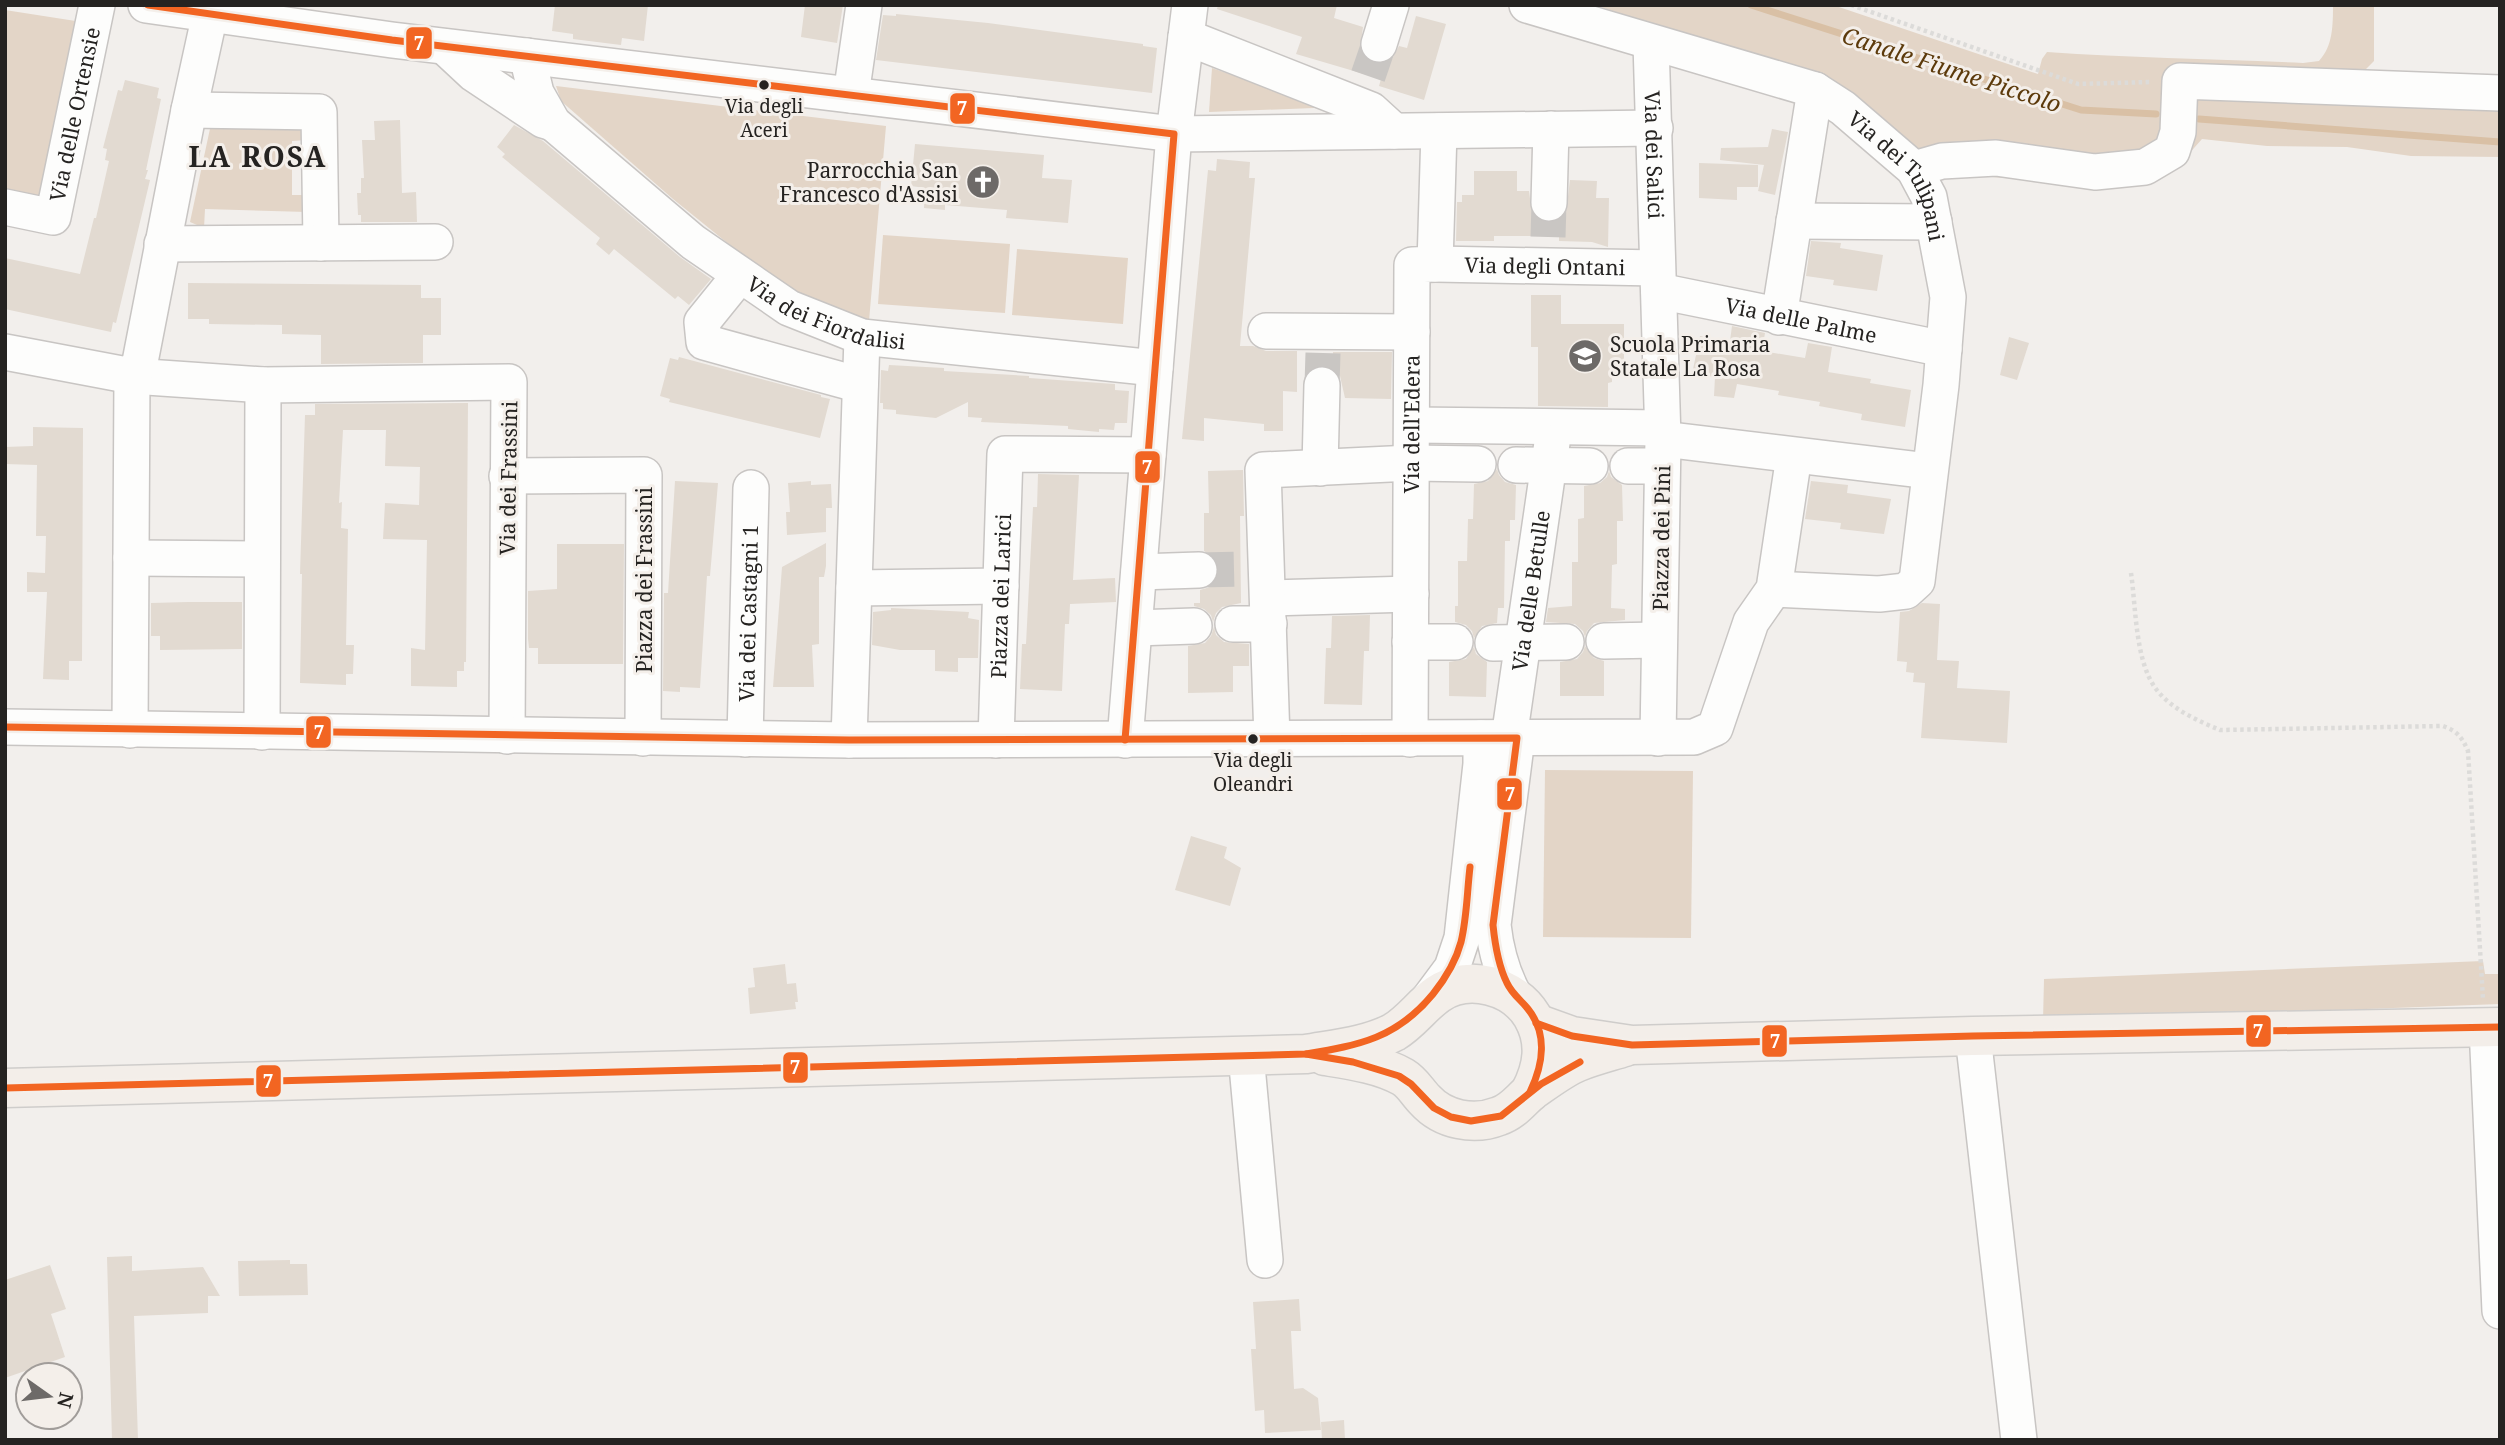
<svg xmlns="http://www.w3.org/2000/svg" width="2505" height="1445" font-family="'Noto Serif',serif">
  <rect width="100%" height="100%" fill="#f2efec"/>
  <g fill="#e3d5c7">
    <path d="M1595 5H1833L2038 74 2042 59 2047 52C2132 58 2217 59 2303 63L2319 61C2333 46 2333 25 2333 5H2374V61L2362 73 2173 75 2168 139 2130 158 1925 155 1818 81Z"/>
    <path d="M5 10 82 22 40 200 5 193Z"/>
    <path d="M1212 68 1315 104 1314 108 1209 112Z"/>
    <path d="M556 86 886 126 869 321 797 295 767 275 673 199 561 101Z"/>
    <path d="M2188 95 2500 105V157L2411 156 2347 147 2267 146 2202 139 2187 156 2095 185 1979 176 2162 163Z"/>
    <path d="M211 124 302 125 307 140 292 141V195H307V212L205 209 204 228 190 222Z"/>
    <path d="M883 235 1010 244 1005 313 878 304Z"/>
    <path d="M1017 249 1128 258 1123 324 1012 315Z"/>
    <path d="M1545 770 1693 771 1691 938 1543 937Z"/>
    <path d="M2483 961 2485 974H2500V1004L2043 1021 2044 979Z"/>
  </g>
  <g fill="none" stroke-linecap="round" stroke-linejoin="round">
    <g stroke="#d9c0a5" stroke-width="7">
      <path d="M1751 5 2081 110 2156 114"/>
      <path d="M2199 119 2500 142"/>
    </g>
  </g>
  <g fill="#e2dad1">
    <path d="M555 5H648L644 41 622 38 621 45 573 39V34L552 31Z"/>
    <path d="M805 5H843L837 43 801 37Z"/>
    <path d="M1218 5H1337L1334 18 1363 27 1360 49 1365 58 1374 63H1384L1392 59 1399 46 1407 48 1416 16 1446 24 1424 100 1379 86 1381 79 1296 54 1302 37 1217 9Z"/>
    <path d="M896 14 988 23 1143 44V46L1157 48 1152 93 876 60 883 15 896 16Z"/>
    <path d="M125 80 159 88 157 98 161 99 146 170H148L145 179 150 180 116 323 113 322 111 332 5 309V258L80 274 94 218H96L109 161 105 160 107 149 103 148 118 90 122 91Z"/>
    <path d="M400 120 402 193 416 192 417 222H361V215H358L357 193H361V178H364L362 140H375L374 121Z"/>
    <path d="M514 125 543 141 680 257 711 279 689 305 678 296 675 299 614 249 609 255 596 244 600 238 502 157 505 154 497 147Z"/>
    <path d="M1772 129 1788 132 1775 195 1758 191 1764 165 1720 160 1721 148 1768 147Z"/>
    <path d="M915 144 1044 155 1042 178 1072 180 1068 223 1006 218 1007 210 945 205V210L924 208 925 188 911 186Z"/>
    <path d="M1217 159 1250 162 1249 178H1255L1240 346H1253L1266 351H1297V392L1283 391V431H1264V424L1204 418V441L1182 439 1208 170 1216 171Z"/>
    <path d="M1699 163 1758 165V187H1737V200L1699 198Z"/>
    <path d="M1474 171H1517V191H1529L1532 213 1539 220 1548 223 1558 221 1566 213 1570 180 1597 181 1596 198H1609L1608 247 1592 242 1559 241V236H1494V241H1456L1457 202H1462V195H1474Z"/>
    <path d="M1811 241 1841 243 1840 248 1883 255 1877 291 1833 285 1834 280 1806 276Z"/>
    <path d="M188 283 421 285V298H441V335H423V363L321 364V335L282 334V325L209 324V319H188Z"/>
    <path d="M1531 295H1561V324H1624V365H1612V382L1608 383V407L1538 406V347H1531Z"/>
    <path d="M1732 326 1765 333 1762 351 1805 358 1808 343 1832 347 1828 372 1871 379 1870 383 1911 390 1905 427 1861 420 1862 414 1819 406 1820 402 1778 395 1779 391 1737 384 1734 398 1714 396 1715 377 1692 374 1700 336 1730 341Z"/>
    <path d="M2009 337 2029 343 2017 380 2000 375Z"/>
    <path d="M1333 352H1392L1391 399 1345 398 1340 376 1333 369Z"/>
    <path d="M679 357 821 395V397L830 399 820 438 669 402 670 399 660 396 670 358 678 360Z"/>
    <path d="M889 365 944 368V371L1029 376V378L1115 384V390L1129 391 1127 423H1115L1114 430 1099 429V432L1068 429V426L981 422 982 418 968 417V402L936 418 896 414V410L883 409V403H880L881 370 888 371Z"/>
    <path d="M468 403 466 662H464V671H457V687L411 686V648L425 650 427 540 383 539 385 503 419 505 420 467 385 466 386 430H343L339 503 342 502 341 528 348 529 346 645H354L353 674H346V685L300 683 302 574H300L305 415H315V404Z"/>
    <path d="M33 427 83 428 82 661H69V680L43 679 47 592H27V572L45 573 46 536H36L37 465 5 464V447L33 446Z"/>
    <path d="M1497 469 1499 475 1505 482 1516 485 1515 520H1510V541H1505L1504 608H1498L1497 623 1482 626 1474 638 1472 631 1466 625 1455 622V606H1458V561H1467L1468 519H1473L1474 484 1488 481Z"/>
    <path d="M1243 470 1244 516H1240L1241 603 1222 607 1216 613 1213 622 1211 615 1204 609 1194 606V603H1200V590L1210 587 1217 579 1219 570 1216 559 1204 551V513H1209L1208 471Z"/>
    <path d="M1609 471 1611 477 1622 485 1623 521H1617V564L1612 565 1611 608 1625 609V620L1594 623 1587 631 1585 637 1583 631 1575 624 1546 622 1548 608 1572 606V562H1578V519L1584 518V486L1600 483 1607 477Z"/>
    <path d="M1038 474 1079 475 1073 580 1115 578 1116 602 1070 604 1069 624H1065L1062 691 1020 689 1022 644H1026L1033 507H1037Z"/>
    <path d="M675 481 718 483 710 576H707L700 688 680 687V692L663 691 664 593H668Z"/>
    <path d="M811 481V485L831 484 832 508H826V532L787 535 786 512H790L788 483Z"/>
    <path d="M1811 481 1848 485 1847 493 1891 499 1884 534 1840 529 1841 523 1805 519Z"/>
    <path d="M826 543V566L824 577H819V644L812 645 814 687H773L782 567Z"/>
    <path d="M557 544H624L623 664H538V648H529L528 639V591L557 589Z"/>
    <path d="M188 602H242V649L160 650V636H151V603Z"/>
    <path d="M1922 603 1940 604 1937 660 1959 661 1957 688 2010 691 2007 743 1921 738 1925 683 1913 682 1914 673 1906 672 1907 662 1897 661 1900 612 1909 611Z"/>
    <path d="M891 608 969 612 968 618 979 620 978 658H958V672L935 671V650H900L872 645 873 612 891 610Z"/>
    <path d="M1370 615 1369 651H1364L1362 705 1324 704 1326 648H1331L1332 616Z"/>
    <path d="M1214 627 1216 635 1224 642 1249 644V666H1233V692L1188 693V646L1205 643 1211 636Z"/>
    <path d="M1585 646 1594 658 1604 661V696H1560V662L1577 659 1583 652Z"/>
    <path d="M1474 647 1476 654 1487 662 1486 697 1449 696V662L1466 659Z"/>
    <path d="M1191 836 1227 847 1224 858 1241 868 1230 906 1175 890Z"/>
    <path d="M785 964 787 984 796 983 798 1002H795L796 1009 750 1014 748 988 755 987 753 968Z"/>
    <path d="M132 1256V1271L203 1267 220 1296H208V1313L134 1316 138 1440H112L107 1257Z"/>
    <path d="M290 1260V1264H307L308 1295 239 1296 238 1261Z"/>
    <path d="M50 1265 66 1309 51 1314 65 1357 5 1378V1280Z"/>
    <path d="M1299 1299 1301 1331H1291L1294 1389 1303 1388 1318 1398 1321 1430 1265 1433 1264 1410 1255 1411 1251 1349H1256L1253 1302Z"/>
    <path d="M1344 1420 1345 1440H1322L1321 1422Z"/>
  </g>
  <g fill="none" stroke-linecap="round" stroke-linejoin="round">
    <g stroke="#c9c6c3" stroke-width="35" stroke-dasharray="35 18" stroke-linecap="butt">
      <path d="M1368 76 1379 44"/>
      <path d="M1548 237 1549 203"/>
      <path d="M1322 385 1323 353"/>
      <path d="M1199 570 1241 569"/>
    </g>
    <g stroke="#c8c5c3" stroke-width="38">
      <g id="minor">
        <path d="M146 5 392 40 1174 134 1655 128"/>
        <path id="s1" d="M1527 5 1815 90 1843 108 1914 169 1929 197 1948 297 1941 385 1917 581 1906 591 1879 594 1774 589"/>
        <path d="M1186 37 1371 110 1394 131"/>
        <path id="s2" d="M1651 43 1663 439 1658 738"/>
        <path d="M1379 44 1391 5"/>
        <path d="M445 47 474 74 543 120 553 123"/>
        <path id="s3" d="M527 56 536 93 553 123 693 242 789 308 862 337 1155 368"/>
        <path d="M851 95 864 5"/>
        <path d="M189 110 319 112 321 243"/>
        <path d="M1914 169 1942 161 1996 158 2095 172 2145 167 2172 151 2178 132 2180 81 2500 93"/>
        <path d="M1549 203 1551 129"/>
        <path id="s4" d="M5 207 53 217 97 5"/>
        <path d="M1794 221 1934 222"/>
        <path d="M162 244 435 242"/>
        <path id="s5" d="M1435 264 1657 268"/>
        <path d="M740 275 702 322 704 342 860 385"/>
        <path id="s6" d="M1659 291 1944 349"/>
        <path d="M1779 317 1815 90"/>
        <path d="M1266 331 1412 332"/>
        <path d="M5 352 132 376 263 385 509 382 507 736"/>
        <path d="M1412 425 1663 428"/>
        <path d="M1663 439 1929 471"/>
        <path d="M1516 465 1590 466"/>
        <path d="M1628 466H1662"/>
        <path d="M1320 468 1322 385"/>
        <path d="M507 476 644 475 643 738"/>
        <path d="M131 558 262 559"/>
        <path d="M1139 572 1199 570"/>
        <path d="M854 588 1001 586"/>
        <path d="M1268 598 1411 594"/>
        <path d="M1233 624H1269"/>
        <path d="M1135 628 1194 626"/>
        <path d="M1604 641 1659 640"/>
        <path d="M1410 642H1455"/>
        <path d="M1493 643 1566 642"/>
        <path d="M5 727 849 740 1694 737 1715 728 1751 622 1774 589 1794 456"/>
        <path d="M130 730 132 376 140 362 189 110 210 14"/>
        <path d="M262 732 263 385"/>
        <path id="s7" d="M1509 738 1552 443"/>
        <path id="s8" d="M745 739 751 488"/>
        <path d="M1272 739 1263 470 1411 463 1478 464"/>
        <path id="s9" d="M1410 739 1412 265 1435 264 1439 131"/>
        <path d="M849 740 862 337"/>
        <path id="s10" d="M996 740 1005 454 1148 455"/>
        <path d="M1125 740 1174 134 1190 5"/>
        <path d="M1515 997C1502 974 1496 952 1493 925L1517 738"/>
        <path d="M1426 1003 1452 968 1462 938 1481 764V738"/>
        <path d="M2487 1027 2500 1311"/>
        <path d="M1973 1036 2019 1440"/>
        <path d="M1246 1055 1265 1260"/>
      </g>
    </g>
    <g stroke="#cfcdcb" stroke-width="41">
      <g id="major">
        <path d="M1536 1023 1572 1036 1632 1045 1973 1036 2500 1027"/>
        <path d="M1325 1056C1350 1060 1380 1064 1403 1077 1413 1083 1417 1092 1425 1100 1443 1120 1474 1126 1499 1116 1514 1111 1521 1099 1533 1090 1546 1081 1563 1068 1578 1062 1593 1056 1609 1052 1625 1047"/>
        <path d="M5 1088 1306 1054C1334 1049 1368 1046 1394 1032 1411 1022 1422 1005 1438 994 1469 973 1514 986 1532 1016 1547 1042 1543 1067 1530 1092"/>
      </g>
    </g>
    <g stroke="#dcdbd9" stroke-width="4.5" stroke-dasharray="3.5 3.5" stroke-linecap="butt">
      <path d="M1851 5 2078 84 2151 82"/>
      <path d="M2131 573C2136 607 2135 661 2156 689 2171 709 2198 721 2220 730L2443 726C2457 731 2462 737 2468 751L2483 999"/>
    </g>
    <use href="#minor" stroke="#fdfdfc" stroke-width="35"/>
    <use href="#major" stroke="#f3eee9" stroke-width="38"/>
    <g stroke="#f4efea" stroke-width="12">
      <g id="bus-1">
        <path d="M148 5 392 40 1174 134 1125 740"/>
        <path d="M5 727 849 740 1517 738 1493 925C1495 945 1498 965 1507 983 1512 994 1521 1000 1528 1009 1548 1034 1543 1065 1530 1092"/>
        <path d="M1536 1023 1572 1036 1632 1045 1973 1036 2500 1027"/>
        <path d="M1306 1054 1353 1062 1399 1076 1411 1084 1434 1108 1451 1117 1471 1121 1501 1116 1541 1084 1580 1062"/>
        <path d="M5 1088 1306 1054C1360 1045 1397 1038 1433 994 1445 979 1456 961 1461 942 1467 917 1467 892 1470 867"/>
      </g>
    </g>
    <use href="#bus-1" stroke="#f26522" stroke-width="7"/>
  </g>
  <defs>
    <g id="church-disc" transform="scale(1.75)"><circle r="9.5" fill="#6d6a68" stroke="#f4efea"/><path d="M-1.2-6h2.4v3.5h3.3v2.4h-3.3V6h-2.4V-.1h-3.3v-2.4h3.3Z" fill="#fff"/></g>
    <g id="school-disc" transform="scale(1.75)"><circle r="9.5" fill="#6d6a68" stroke="#f4efea"/><path d="M0-5L7-2L0 1L-7-2ZM-4 1L0 2.5L4 1V4Q0 6-4 4Z" fill="#fff"/></g>
  </defs>
  <g fill-rule="evenodd">
    <use href="#church-disc" x="983" y="182"/>
    <use href="#school-disc" x="1585" y="356"/>
  </g>
  <g fill="#252321" stroke="#f4efea" stroke-width="2.5">
    <circle cx="764" cy="85" r="6"/>
    <circle cx="1253" cy="739" r="6"/>
  </g>
  <g text-anchor="middle" dominant-baseline="central" stroke-width="6" stroke-linejoin="round" paint-order="stroke">
    <g font-size="19" fill="#252321" stroke="#f4efea">
      <text x="764" y="106">Via degli<tspan x="764" dy="24">Aceri</tspan></text>
      <text x="1253" y="760">Via degli<tspan x="1253" dy="24">Oleandri</tspan></text>
    </g>
    <g font-size="21" fill="#252321" stroke="#f4efea">
      <text stroke="none"><textPath href="#s4" startOffset="154">Via delle Ortensie</textPath></text>
      <text stroke="none"><textPath href="#s2" startOffset="112">Via dei Salici</textPath></text>
      <text stroke="none"><textPath href="#s1" startOffset="424">Via dei Tulipani</textPath></text>
      <text stroke="none"><textPath href="#s5" startOffset="110">Via degli Ontani</textPath></text>
      <text stroke="none"><textPath href="#s3" startOffset="410">Via dei Fiordalisi</textPath></text>
      <text stroke="none"><textPath href="#s6" startOffset="145">Via delle Palme</textPath></text>
      <text stroke="none"><textPath href="#s9" startOffset="315">Via dell'Edera</textPath></text>
      <text transform="translate(508 478) rotate(-89)">Via dei Frassini</text>
      <text transform="translate(1661 538) rotate(-89)">Piazza dei Pini</text>
      <text transform="translate(644 580) rotate(-90)">Piazza dei Frassini</text>
      <text stroke="none"><textPath href="#s7" startOffset="149">Via delle Betulle</textPath></text>
      <text stroke="none"><textPath href="#s10" startOffset="144">Piazza dei Larici</textPath></text>
      <text stroke="none"><textPath href="#s8" startOffset="126">Via dei Castagni 1</textPath></text>
    </g>
    <g font-size="21" fill="#252321" stroke="#f4efea" text-anchor="end">
      <text x="958" y="170">Parrocchia San<tspan x="958" dy="24">Francesco d'Assisi</tspan></text>
      <text x="1610" y="344" text-anchor="start">Scuola Primaria<tspan x="1610" dy="24">Statale La Rosa</tspan></text>
    </g>
    <g font-size="23" font-style="italic" fill="#5c3a0b" stroke="#f4efea">
      <text transform="translate(1952 69) rotate(18)">Canale Fiume Piccolo</text>
    </g>
    <g font-size="28" font-weight="bold" letter-spacing="2" fill="#252321" stroke="#f4efea">
      <text x="258" y="156">LA ROSA</text>
    </g>
  </g>
  <g stroke="#f4efea" stroke-width="2.5">
    <rect x="405" y="26" width="28" height="34" rx="7" fill="#f26522"/>
    <rect x="949" y="92" width="27" height="33" rx="7" fill="#f26522"/>
    <rect x="1134" y="450" width="27" height="34" rx="7" fill="#f26522"/>
    <rect x="305" y="715" width="27" height="34" rx="7" fill="#f26522"/>
    <rect x="1496" y="777" width="27" height="34" rx="7" fill="#f26522"/>
    <rect x="2245" y="1014" width="27" height="34" rx="7" fill="#f26522"/>
    <rect x="1761" y="1024" width="27" height="34" rx="7" fill="#f26522"/>
    <rect x="782" y="1051" width="27" height="33" rx="7" fill="#f26522"/>
    <rect x="255" y="1064" width="27" height="34" rx="7" fill="#f26522"/>
  </g>
  <g font-size="19" text-anchor="middle" font-weight="bold" fill="#fff">
    <text x="419" y="50">7</text>
    <text x="962" y="115">7</text>
    <text x="1147" y="474">7</text>
    <text x="319" y="739">7</text>
    <text x="1510" y="801">7</text>
    <text x="2258" y="1038">7</text>
    <text x="1775" y="1048">7</text>
    <text x="795" y="1074">7</text>
    <text x="268" y="1088">7</text>
  </g>
  <rect width="2505" height="1445" fill="none" stroke="#252321" stroke-width="14"/>
  <g transform="translate(49 1396) rotate(104)"><circle r="33" fill="#f4efea" stroke="#a19d9a" stroke-width="2"/>
  <path d="M0-5L12 26L0 18L-12 26Z" fill="#6d6a68"/>
  <text y="-10" font-size="19" font-weight="bold" text-anchor="middle" fill="#252321">N</text>
  </g>
</svg>
